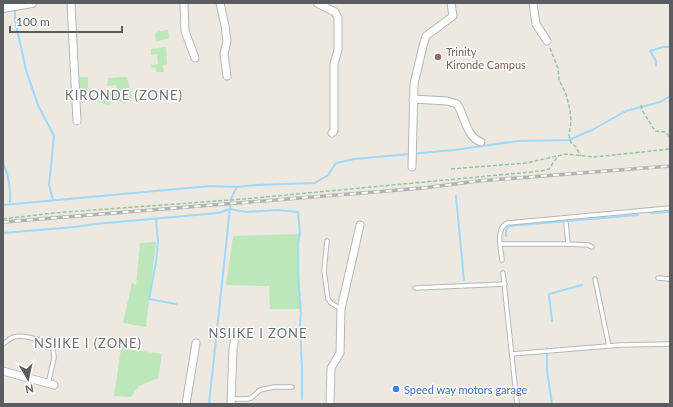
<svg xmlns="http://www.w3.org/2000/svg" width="673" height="407" font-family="Lato,sans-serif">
  <rect width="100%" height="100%" fill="#ede9e0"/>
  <g fill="#bce7ba">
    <path d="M168 30 169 39 156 41 155 33 160 31Z"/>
    <path d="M166 47 167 64 163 65 164 72H156V68H152L151 65 158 64 157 54 151 55V49Z"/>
    <path d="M78 77H88V94L80 97Z"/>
    <path d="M127 77 132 97 127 99 126 103 120 102 117 100 113 101 109 105 98 102 97 95 117 91 116 85 107 86 108 78Z"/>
    <path d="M299 234 300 309H270L269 286 226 285 233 236Z"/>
    <path d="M156 242 146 327 123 323 132 283 136 285 140 243Z"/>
    <path d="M121 348 162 354 158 378 139 386 131 397 114 396Z"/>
  </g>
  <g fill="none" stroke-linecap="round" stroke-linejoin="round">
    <g stroke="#9edaff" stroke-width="2">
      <path d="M15 9V20L26 70 38 105 54 136 49 185 53 200"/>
      <path d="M656 66V61L650 51 663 47H670"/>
      <path d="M3 163C9 176 11 189 10 204"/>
      <path d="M456 196 464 280"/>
      <path d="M3 205 210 186 236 187 256 185 315 183 328 175 336 163 354 159 454 150 518 141 569 140 592 130 626 111 660 102 670 96"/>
      <path d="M651 213 670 212"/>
      <path d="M156 219 158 241 156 262 149 299 176 304"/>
      <path d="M3 233 75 227 95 224 218 213 230 209 246 212 278 210 298 212 300 234 298 243V275L301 314 300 322 302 370V399"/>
      <path d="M506 236V230L509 226 638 215"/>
      <path d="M552 321 549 294 582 285"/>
      <path d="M547 348V371L552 404"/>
      <path d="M209 404 231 199 236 188"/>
    </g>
    <g stroke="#b3b7bc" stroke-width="5.5">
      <g id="service">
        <path d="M566 223 568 244"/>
        <path d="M327 241 324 271 328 299 331 303 341 309"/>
        <path d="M501 244H568L588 245 592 247"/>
        <path d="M502 260C501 248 495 230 507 223L670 208"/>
        <path d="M503 273 517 404"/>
        <path d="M658 278 670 279"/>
        <path d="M595 279 609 346"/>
        <path d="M415 288 505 284"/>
        <path d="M3 344C6 342 10 338 14 337 23 334 46 341 53 347L54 358 48 384"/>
        <path d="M512 354 620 345 670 344"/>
        <path d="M232 399H247L251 398 260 390 274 387H292"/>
      </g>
    </g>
    <g stroke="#b3b7bc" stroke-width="9">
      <g id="minor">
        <path d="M71 3 77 121"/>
        <path d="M184 3 185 31 195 58"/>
        <path d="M220 3 225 26 227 41 224 54 227 76"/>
        <path d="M317 3 335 12 338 18V50L334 64V131L332 133"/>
        <path d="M533 3 536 24 547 41"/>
        <path d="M413 99 447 101 457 104C465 116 466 137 481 142"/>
        <path d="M412 167 414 84 423 46 426 36 453 16 451 3"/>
        <path d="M3 371 54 385"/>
        <path d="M186 404 196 343"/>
        <path d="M231 404 233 349 236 333"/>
        <path d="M330 404 331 368 340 353 341 309 360 225"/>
      </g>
    </g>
    <g stroke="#b3b7bc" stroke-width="10">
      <path id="tertiary" d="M3 8 32 3"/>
    </g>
    <g stroke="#93c89f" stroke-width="1.5" stroke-dasharray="4 2" stroke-linecap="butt">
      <path d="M550 48 558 68 559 80 566 94 570 110 571 122 569 135 571 143 576 147 581 156"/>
      <path d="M641 105 642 110 655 131 665 132 670 137"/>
      <path d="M451 169 526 163 566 154 595 157 670 149"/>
      <path d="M3 219 53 213 244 199 541 171 549 169 558 156"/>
    </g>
    <use href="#service" stroke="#fff" stroke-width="3.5"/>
    <use href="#minor" stroke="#fff" stroke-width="7"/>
    <use href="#tertiary" stroke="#fff" stroke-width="8"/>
    <g stroke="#b2b3b3" stroke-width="3.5">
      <path id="rail" d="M3 222 423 188 478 181 670 166"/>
    </g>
    <use href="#rail" stroke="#fff" stroke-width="2" stroke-dasharray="6" stroke-linecap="butt"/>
  </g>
  <circle fill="#8d6e63" stroke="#fff" stroke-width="1.5" cx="438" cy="57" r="4"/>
  <circle fill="#3f7fe0" stroke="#fff" stroke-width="1.5" cx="396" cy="389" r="4"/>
  <g text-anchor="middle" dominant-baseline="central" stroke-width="3" stroke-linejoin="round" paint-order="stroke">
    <g font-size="11" fill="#785e54" stroke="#fff" text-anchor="start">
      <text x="446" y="51">Trinity<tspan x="446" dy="13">Kironde Campus</tspan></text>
    </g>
    <g font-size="11" fill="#366cbe" stroke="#fff" text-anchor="start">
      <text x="404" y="389">Speed way motors garage</text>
    </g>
    <g font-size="13" letter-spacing="1" fill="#6a6f74" stroke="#fff">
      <text x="124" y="95">KIRONDE (ZONE)</text>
      <text x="258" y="333">NSIIKE I ZONE</text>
      <text x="88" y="343">NSIIKE I (ZONE)</text>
    </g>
  </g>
  <rect width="673" height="407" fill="none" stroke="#595d62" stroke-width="8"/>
  <g transform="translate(28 379) rotate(171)" stroke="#ffffff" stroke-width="3" paint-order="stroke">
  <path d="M0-3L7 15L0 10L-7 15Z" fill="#595d62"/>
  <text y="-6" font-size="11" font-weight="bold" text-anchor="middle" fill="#595d62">N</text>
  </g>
  <path d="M10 26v6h112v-6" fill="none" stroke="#595d62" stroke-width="2"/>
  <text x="16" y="26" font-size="12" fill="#595d62" stroke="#ffffff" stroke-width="3" paint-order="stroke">100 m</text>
</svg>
